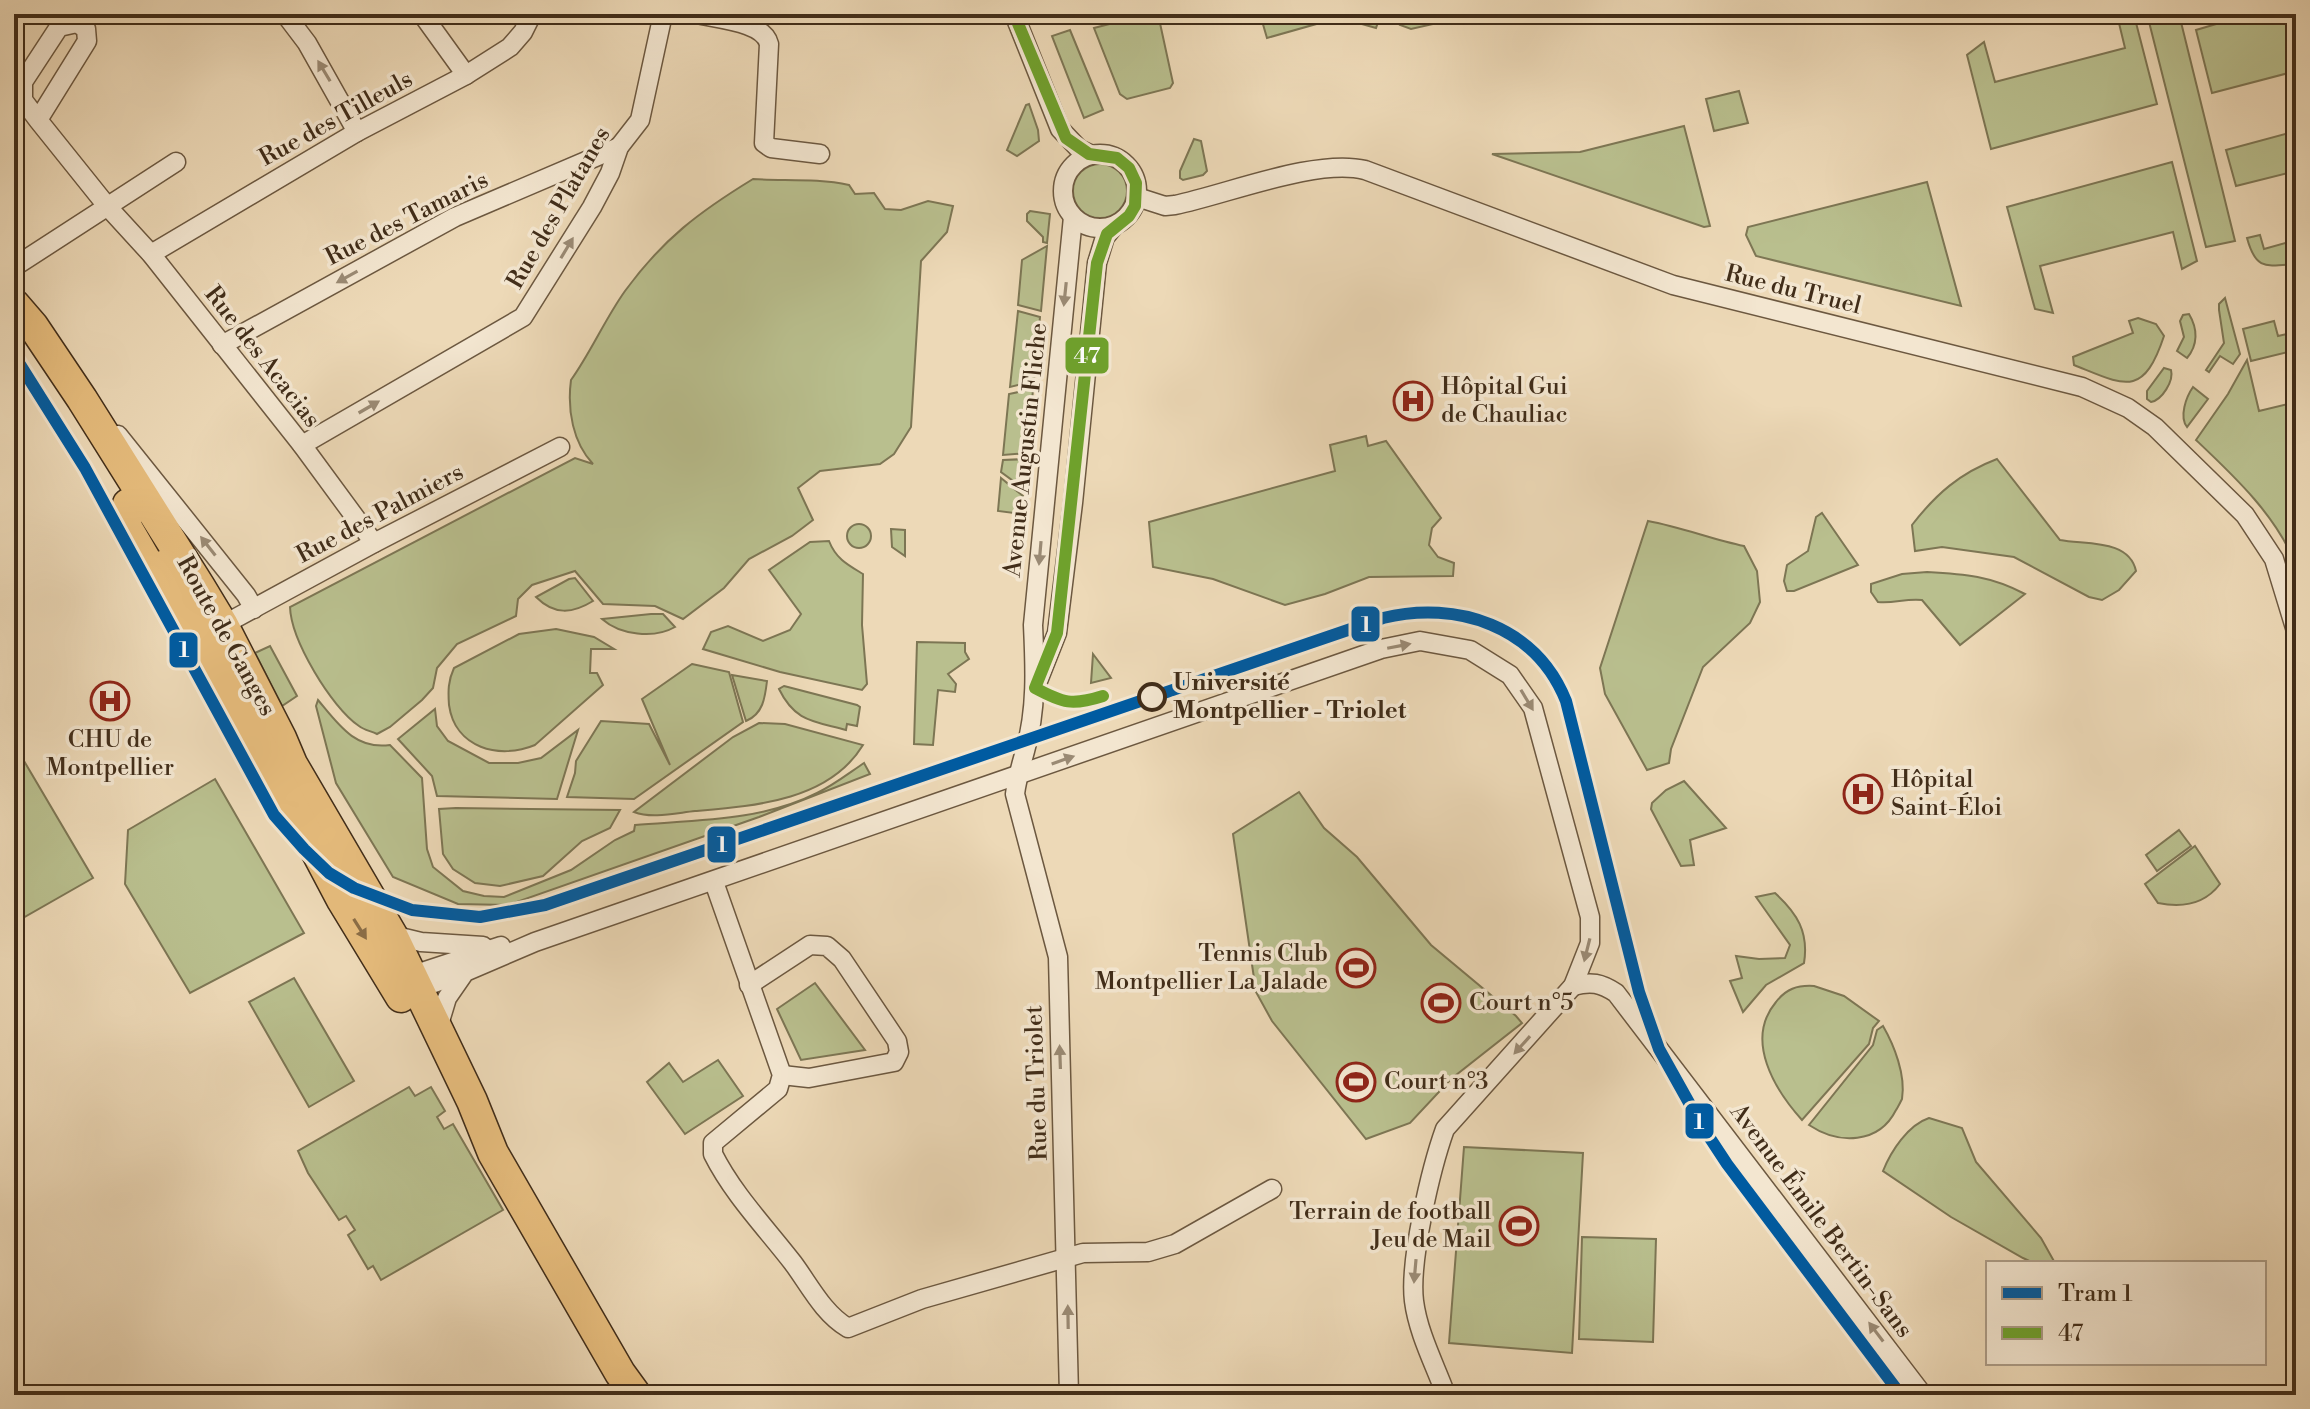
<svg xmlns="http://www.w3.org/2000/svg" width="2310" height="1409" font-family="'Libre Bodoni',serif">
  <rect width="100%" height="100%" fill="#edd9b7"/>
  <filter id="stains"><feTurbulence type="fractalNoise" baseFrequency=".0025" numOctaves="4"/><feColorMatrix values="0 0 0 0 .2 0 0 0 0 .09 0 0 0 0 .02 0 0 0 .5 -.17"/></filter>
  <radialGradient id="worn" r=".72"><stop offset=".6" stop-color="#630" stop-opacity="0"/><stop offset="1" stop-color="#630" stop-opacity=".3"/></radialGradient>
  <g fill="#b9bf8e" stroke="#7d7654" stroke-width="2">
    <path d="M1148 14H1158L1173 83 1170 88 1127 99 1120 94 1094 28Z"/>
    <path d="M1260 14H1332L1334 19 1267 38Z"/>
    <path d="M1344 14H1381L1376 28 1351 21 1350 16H1345Z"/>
    <path d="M1404 14H1477L1411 29 1400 25Z"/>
    <path d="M2147 14H2179L2235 241 2206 247Z"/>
    <path d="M2250 14H2296V71L2212 93 2196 30Z"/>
    <path d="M2134 15 2157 104 1991 149 1967 55 1984 42 1995 82 2125 48 2118 19Z"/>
    <path d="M1070 30 1103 110 1084 118 1052 36Z"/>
    <path d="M1739 91 1748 123 1714 131 1706 99Z"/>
    <path d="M1029 104 1038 130 1039 141 1017 156 1007 150 1026 105Z"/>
    <path d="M1684 126 1710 226 1704 227 1492 154 1580 152Z"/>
    <path d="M2296 131V171L2236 186 2226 150Z"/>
    <path d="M1194 139 1201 141 1207 171 1203 175 1183 180 1180 178V171Z"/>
    <path d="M2172 162 2197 261 2182 269 2173 232 2040 266 2053 313 2035 309 2007 207Z"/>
    <circle cx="1100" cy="191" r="27"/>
    <path d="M753 179C785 181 817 178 849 185L855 194 874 193 885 209 901 210 928 201 953 206 947 232 921 261 911 427 894 454 880 464 820 471 798 488 813 520 792 536 749 559 724 588 683 619 655 606 603 604 575 571 532 585 518 599 516 616 457 644 437 668 433 688 422 700 390 727 377 734C371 731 364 730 359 726 331 707 291 640 290 607L575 458 593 464C573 443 567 410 571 380 591 352 605 319 625 291 663 239 699 212 753 179Z"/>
    <path d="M1927 182 1961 306 1756 256 1746 235 1748 227Z"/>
    <path d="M1030 211 1050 214 1047 243 1043 242V237L1027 221V214Z"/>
    <path d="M2260 235 2264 249 2296 240V264C2266 266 2256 271 2247 238Z"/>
    <path d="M1047 246 1041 311 1018 305 1022 260Z"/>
    <path d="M2225 298 2240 354 2233 364 2220 356 2209 372 2206 370 2224 343 2219 310V304Z"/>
    <path d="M1018 311 1040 317 1034 381 1010 387Z"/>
    <path d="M2189 314C2198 329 2198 345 2187 358L2177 351 2184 337 2180 321 2183 315Z"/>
    <path d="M2138 318 2156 324 2164 336C2143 399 2124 385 2074 365L2073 357 2133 333 2129 321Z"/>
    <path d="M2274 321 2278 336 2296 332V350L2251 361 2243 329Z"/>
    <path d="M2247 360 2259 411 2296 402V565C2276 515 2234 476 2196 440L2228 394Z"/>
    <path d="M2164 368 2171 370C2174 381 2162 400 2151 402L2147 399V391Z"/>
    <path d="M2193 387 2208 399 2187 427C2179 417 2186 397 2193 387Z"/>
    <path d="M1033 389 1028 453 1003 455 1009 394Z"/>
    <path d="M1366 436 1368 446 1386 441 1441 518 1432 528 1429 545 1438 557 1454 563 1453 576 1369 577 1325 594 1285 605 1213 579 1153 567 1149 522 1335 471 1330 445Z"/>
    <path d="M1027 459 1024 489 1001 472 1003 460Z"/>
    <path d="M1997 459 2060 540C2086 545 2129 539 2136 571L2119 590 2102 600 2089 597 2014 557 1942 547 1915 551 1912 525C1936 494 1960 473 1997 459Z"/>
    <path d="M1001 478 1023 496 1022 514 998 511Z"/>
    <path d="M1822 513 1858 565 1794 591H1787L1784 581 1787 565 1808 551 1816 517Z"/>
    <path d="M1648 521C1681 527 1711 539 1744 546L1757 571 1760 602 1750 623 1703 667 1671 749 1669 763 1647 770 1605 694 1600 668Z"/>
    <circle cx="859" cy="536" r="12"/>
    <path d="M891 529 905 530V556L892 547Z"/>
    <path d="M829 541C836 559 848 565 863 574L862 625 867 684 862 690 780 672 703 649 711 632 728 626 763 641 790 630 801 614 769 570 810 542Z"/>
    <path d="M1927 572C1965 574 1991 576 2025 594L1960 645 1922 600C1906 598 1893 604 1878 602L1871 592V584L1902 574Z"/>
    <path d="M575 578 593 601C572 614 554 615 536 597L569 579Z"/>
    <path d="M651 614H663L675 627C654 639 620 635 602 619Z"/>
    <path d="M556 629 594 637 614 649H591L590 673H597L603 685 535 745C499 760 455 748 449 705 448 691 448 681 454 668L519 634Z"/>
    <path d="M917 642 965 643V652L969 659 948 674 956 684 955 692 938 690 933 745 914 744Z"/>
    <path d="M270 646 297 696 282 706 255 653Z"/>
    <path d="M1093 654 1111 678 1091 683Z"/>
    <path d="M692 664 729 672 743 722 634 799 567 797 575 773 576 761 601 721 649 724 670 765 642 699Z"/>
    <path d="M732 675 767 681C765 698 763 714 746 721Z"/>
    <path d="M784 686 857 705 860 707 857 726 847 724 846 730C814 721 795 722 779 689Z"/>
    <path d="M318 700C338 724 355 750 390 745L422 778 427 849 433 867 463 891 484 896 504 897 571 870 615 840 634 831 635 825C696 820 762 821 817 793 834 785 849 773 864 763L870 774 759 817 508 905 458 904 393 877 336 783 316 706Z"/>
    <path d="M435 709 437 726 448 741 489 763H518L541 758 578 730 557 799 437 796 432 776 398 739Z"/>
    <path d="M759 723 785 724 863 745C829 801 754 806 695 811 676 813 652 819 634 812L733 737Z"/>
    <path d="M14 744 93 878 14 923Z"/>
    <path d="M215 779 304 933 190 993 125 884 128 830Z"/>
    <path d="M1684 781 1726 828 1690 840 1694 865 1681 866 1651 809 1652 803 1666 790Z"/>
    <path d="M1299 792 1324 828 1357 857 1431 945 1516 1016 1522 1023 1451 1079 1410 1123 1366 1139 1272 1021 1256 992 1233 834Z"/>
    <path d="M456 808 620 810 610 828 582 841 543 876 500 886 475 883 453 869 443 854 439 809Z"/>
    <path d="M2179 830 2191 846 2157 871 2146 855Z"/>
    <path d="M2195 846 2220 884C2204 905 2182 908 2158 903L2145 884Z"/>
    <path d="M1775 893C1797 913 1809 932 1804 963L1766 985 1743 1012 1730 981 1742 978 1736 956 1759 959 1785 958 1790 945 1756 897Z"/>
    <path d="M294 978 354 1081 309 1107 249 1002Z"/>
    <path d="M815 983 865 1050 801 1060 777 1009Z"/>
    <path d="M1814 986 1844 996 1879 1021 1873 1028 1869 1044 1802 1120C1775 1090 1744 1040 1776 1002 1786 989 1797 985 1814 986Z"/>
    <path d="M1883 1026C1894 1045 1906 1075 1902 1099 1902 1099 1897 1109 1896 1110 1879 1144 1839 1145 1809 1125L1873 1045 1877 1030Z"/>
    <path d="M718 1060 743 1096 685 1134 647 1082 669 1063 683 1082Z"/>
    <path d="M409 1087 415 1096 431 1087 445 1111 437 1117 444 1129 453 1124 503 1210 381 1280 373 1266 368 1269 348 1235 355 1230 346 1216 339 1220 308 1173 298 1151Z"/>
    <path d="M1929 1118 1962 1128 1976 1162 2041 1238 2055 1263H2034L2023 1258 1951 1217 1883 1171C1891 1151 1908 1125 1929 1118Z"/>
    <path d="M1464 1147 1583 1153 1572 1353 1449 1343Z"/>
    <path d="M1582 1237 1656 1239 1653 1342 1579 1339Z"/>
  </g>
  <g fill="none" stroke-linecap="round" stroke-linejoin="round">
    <g stroke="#6c5840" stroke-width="21">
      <g id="minor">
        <path d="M285 14 307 43 357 132"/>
        <path d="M422 14 466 75"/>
        <path d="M697 14C718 19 764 22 769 44L764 143 771 148 820 154"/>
        <path d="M1014 14 1060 129 1079 149 1092 155"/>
        <path d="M38 120 23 100V82L59 27 77 23 86 29 87 41 38 120 107 206 151 254 302 445 374 543"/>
        <circle cx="1100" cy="191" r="37"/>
        <path d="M1137 197 1165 206 1175 205C1228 194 1316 158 1365 170L1673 285 2082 387 2128 408 2155 427 2245 515 2274 559 2296 631"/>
        <path d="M151 254 357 132 466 75 510 47 523 32 532 14"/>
        <path d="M14 267 176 162"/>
        <path d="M222 345 455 217 619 147"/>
        <path d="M118 435 246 595 254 609"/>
        <path d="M302 445 523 317 592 207 610 173 619 147 640 120 663 14"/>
        <path d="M223 625 374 543 560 447"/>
        <path d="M1038 681 1057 633 1073 503 1097 263 1105 237 1114 226"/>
        <path d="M714 882 782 1075 778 1089 713 1143V1154C733 1194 766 1228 793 1263 810 1286 823 1313 848 1328L922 1299 1083 1253 1148 1252 1175 1244 1272 1189"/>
        <path d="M392 935 421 942 483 946"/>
        <path d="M462 973 423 987 413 982 416 974 501 946"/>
        <path d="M749 985 810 945 827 946 842 959 897 1041 899 1052 894 1062 809 1078 782 1075"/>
        <path d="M1573 986C1591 981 1601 983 1616 993L1923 1395"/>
        <path d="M437 1031 447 998 465 972 535 942 1381 649 1420 641 1470 650 1510 675 1533 708 1590 917V943L1573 986 1445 1129C1431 1168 1409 1261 1414 1301 1418 1333 1435 1365 1446 1395"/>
        <path d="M1069 1395 1058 957 1015 794C1017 778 1021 766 1025 751 1037 710 1035 667 1033 625L1073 217"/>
      </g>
    </g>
    <g stroke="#412d19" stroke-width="33">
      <g id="primary">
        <path d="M14 304 33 326 82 399 200 587 223 625 281 738 292 764 392 935 472 1101 493 1153 620 1373 636 1395"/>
        <path d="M128 504 126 526 165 593"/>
        <path d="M165 565 342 900 401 997"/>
      </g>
    </g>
    <use href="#minor" stroke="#f3e6d0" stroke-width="18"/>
    <use href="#primary" stroke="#e6bc7c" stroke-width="30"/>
    <g stroke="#f3e6d0" stroke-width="18">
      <path id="bus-1" d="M1014 14 1066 138 1089 154 1117 158 1129 168 1136 183 1135 206 1129 216 1107 234 1097 263 1057 633 1035 688C1063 703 1072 706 1103 696"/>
    </g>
    <use href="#bus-1" stroke="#6fa12c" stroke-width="12"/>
    <g stroke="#f3e6d0" stroke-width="18">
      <path id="tram-1" d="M14 355 85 468 274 815 304 849 329 873 354 888 412 910 480 917 545 905 1383 618C1457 600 1536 626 1566 701L1639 992 1659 1049 1702 1126 1727 1164 1901 1395"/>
    </g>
    <use href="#tram-1" stroke="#005ba1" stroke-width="12"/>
  </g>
  <defs><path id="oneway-solid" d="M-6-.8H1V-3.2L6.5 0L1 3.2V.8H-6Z" transform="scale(2)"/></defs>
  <g fill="#9a8a74">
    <use href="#oneway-solid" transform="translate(324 71) rotate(-121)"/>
    <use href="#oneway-solid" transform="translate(567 248) rotate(-59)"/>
    <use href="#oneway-solid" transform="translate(347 277) rotate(151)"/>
    <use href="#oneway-solid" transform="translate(1065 294) rotate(96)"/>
    <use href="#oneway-solid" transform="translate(369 407) rotate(-30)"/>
    <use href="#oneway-solid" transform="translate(208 546) rotate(-128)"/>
    <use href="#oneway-solid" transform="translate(1040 553) rotate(95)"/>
    <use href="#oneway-solid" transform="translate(1399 646) rotate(-11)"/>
    <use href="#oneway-solid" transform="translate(1527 700) rotate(59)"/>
    <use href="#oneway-solid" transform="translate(1063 760) rotate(-19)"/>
    <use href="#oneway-solid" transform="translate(1587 950) rotate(104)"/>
    <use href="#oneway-solid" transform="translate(1522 1045) rotate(132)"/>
    <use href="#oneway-solid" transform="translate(1060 1057) rotate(-92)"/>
    <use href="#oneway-solid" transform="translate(1415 1271) rotate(95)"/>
    <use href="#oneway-solid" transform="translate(1068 1317) rotate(-91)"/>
    <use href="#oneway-solid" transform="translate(1876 1332) rotate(-127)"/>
  </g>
  <use fill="#8b6d46" href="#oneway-solid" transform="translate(360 929) rotate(58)"/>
  <defs>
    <g id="hospital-ring" transform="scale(2)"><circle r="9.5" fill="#f3e6d0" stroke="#8f2418" stroke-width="1.5"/><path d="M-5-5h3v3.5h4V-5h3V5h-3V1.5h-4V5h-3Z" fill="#8f2418"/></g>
    <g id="stadium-ring" transform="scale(2)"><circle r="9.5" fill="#f3e6d0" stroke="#8f2418" stroke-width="1.5"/><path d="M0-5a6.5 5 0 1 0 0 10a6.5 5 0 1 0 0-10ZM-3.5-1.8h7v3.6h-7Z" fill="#8f2418"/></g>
  </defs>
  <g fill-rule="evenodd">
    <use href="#hospital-ring" x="1413" y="401"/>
    <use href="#hospital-ring" x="110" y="701"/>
    <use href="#hospital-ring" x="1863" y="794"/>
    <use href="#stadium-ring" x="1356" y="968"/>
    <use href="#stadium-ring" x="1441" y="1003"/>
    <use href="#stadium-ring" x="1356" y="1082"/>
    <use href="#stadium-ring" x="1519" y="1226"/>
  </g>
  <circle fill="#f3e6d0" stroke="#412d19" stroke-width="4" cx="1152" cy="697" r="13"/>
  <g text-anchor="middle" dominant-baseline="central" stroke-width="7" stroke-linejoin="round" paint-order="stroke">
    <g font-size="24" fill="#412d19" stroke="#f3e6d0">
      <text transform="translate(336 119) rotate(-29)">Rue des Tilleuls</text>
      <text transform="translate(559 208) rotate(-60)">Rue des Platanes</text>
      <text transform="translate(407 219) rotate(-27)">Rue des Tamaris</text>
      <text transform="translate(1793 290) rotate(14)">Rue du Truel</text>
      <text transform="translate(262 357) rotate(52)">Rue des Acacias</text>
      <text transform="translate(1026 450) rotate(-84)">Avenue Augustin Fliche</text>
      <text transform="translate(380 514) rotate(-28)">Rue des Palmiers</text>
      <text transform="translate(226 636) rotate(61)">Route de Ganges</text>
      <text transform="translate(1037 1083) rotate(-92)">Rue du Triolet</text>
      <text transform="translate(1821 1221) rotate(53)">Avenue Émile Bertin-Sans</text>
    </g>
    <g font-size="24" fill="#412d19" stroke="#f3e6d0" text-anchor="start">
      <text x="1441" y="387">Hôpital Gui<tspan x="1441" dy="28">de Chauliac</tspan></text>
      <text x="110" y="740" text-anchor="middle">CHU de<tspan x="110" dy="28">Montpellier</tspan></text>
      <text x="1891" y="780">Hôpital<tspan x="1891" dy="28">Saint-Éloi</tspan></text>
      <text x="1328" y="954" text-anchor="end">Tennis Club<tspan x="1328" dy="28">Montpellier La Jalade</tspan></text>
      <text x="1469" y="1003">Court n°5</text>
      <text x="1384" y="1082">Court n°3</text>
      <text x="1491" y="1212" text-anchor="end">Terrain de football<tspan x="1491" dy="28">Jeu de Mail</tspan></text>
    </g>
    <g font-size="24" font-weight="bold" fill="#412d19" stroke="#f3e6d0" text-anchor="start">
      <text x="1173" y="683">Université<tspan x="1173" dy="28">Montpellier - Triolet</tspan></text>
    </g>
  </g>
  <g stroke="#f3e6d0" stroke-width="3">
    <rect x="1064" y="336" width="46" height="39" rx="8" fill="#6fa12c"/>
    <rect x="1350" y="605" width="31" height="38" rx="8" fill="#005ba1"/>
    <rect x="168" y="631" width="31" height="38" rx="8" fill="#005ba1"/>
    <rect x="706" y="825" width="31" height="39" rx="8" fill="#005ba1"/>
    <rect x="1684" y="1102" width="31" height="38" rx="8" fill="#005ba1"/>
  </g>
  <g font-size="22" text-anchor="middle" font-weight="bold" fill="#fff">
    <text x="1087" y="363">47</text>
    <text x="1366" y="632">1</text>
    <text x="184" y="657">1</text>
    <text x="722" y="852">1</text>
    <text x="1699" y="1129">1</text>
  </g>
  <rect width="2310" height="1409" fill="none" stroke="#edd9b7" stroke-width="48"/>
  <rect x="16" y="16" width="2278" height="1377" fill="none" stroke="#412d19" stroke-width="4"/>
  <rect x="24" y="24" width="2262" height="1361" fill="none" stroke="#412d19" stroke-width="2"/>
  <rect x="1986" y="1261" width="280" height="104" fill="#f3e6d0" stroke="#ac9c87" stroke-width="2"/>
  <rect x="2002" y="1287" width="40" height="12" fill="#005ba1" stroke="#ac9c87" stroke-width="2"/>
  <text x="2058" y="1301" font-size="24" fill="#412d19">Tram 1</text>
  <rect x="2002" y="1327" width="40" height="12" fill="#6fa12c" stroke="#ac9c87" stroke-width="2"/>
  <text x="2058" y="1341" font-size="24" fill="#412d19">47</text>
  <rect width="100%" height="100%" filter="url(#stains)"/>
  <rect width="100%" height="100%" fill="url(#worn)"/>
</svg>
